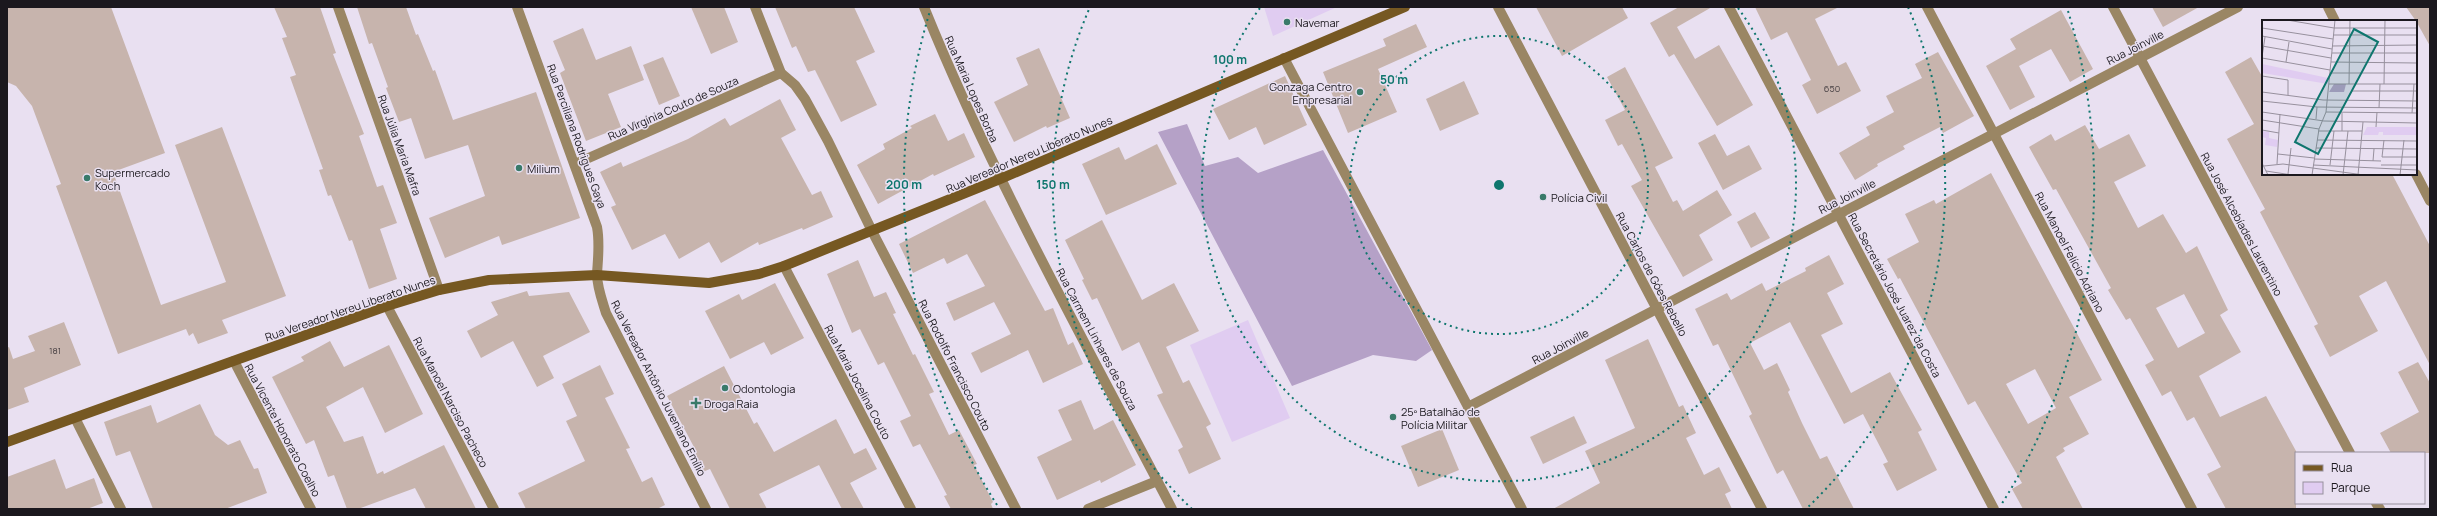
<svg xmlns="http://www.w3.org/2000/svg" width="2437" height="516" font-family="Manrope,sans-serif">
  <rect width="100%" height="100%" fill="#e9e0f1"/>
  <g fill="#e0ccf1">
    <path d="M1264 7H1337L1273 36Z"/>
    <path d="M1248 320 1290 418 1232 442 1190 345Z"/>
  </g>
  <path fill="#b5a1c7" d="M1187 124 1205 166 1238 157 1258 173 1323 150 1432 350 1416 361 1373 355 1292 386 1158 132Z"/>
  <g fill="#c7b4ad" fill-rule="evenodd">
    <path d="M7 7H111L165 153 113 172 161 305 226 282 175 145 222 127 286 296 222 320 228 333 198 344 193 333 189 336 186 329 118 354 56 186 61 184 32 106 16 86 7 82Z"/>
    <path d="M274 7H320L336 53 333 54 364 134 359 136 377 187 383 185 397 223 380 229 397 279 369 289 352 240 349 241 331 195 328 196 319 170 323 169 290 77 296 75 282 38 287 37Z"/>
    <path d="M357 7H406L416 35 418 34 433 71 435 70 453 120 536 92 580 218 502 245 499 236 445 258 429 218 485 196 468 145 425 159 411 118 399 122 386 88 388 87 372 43 369 44Z"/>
    <path d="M691 7H724L738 42 711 54Z"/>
    <path d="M775 7H854L875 52 856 61 877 105 841 122 815 70 808 72 796 46 792 48Z"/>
    <path d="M1536 7H1622L1628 18 1562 56Z"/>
    <path d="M1679 7H1712L1677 27 1695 59 1719 45 1753 105 1717 126 1674 54 1669 57 1650 23Z"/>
    <path d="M1755 7H1839L1815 19 1838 66 1846 62 1861 91 1817 114 1802 85 1811 80 1787 32 1771 40Z"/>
    <path d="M2152 7H2199L2163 27Z"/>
    <path d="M2406 7H2430V46L2416 21Z"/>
    <path d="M2061 10 2093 69 2070 82 2051 49 2019 66 2035 97 2010 110 1986 66 2016 49 2010 39Z"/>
    <path d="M1416 24 1427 47 1378 69 1397 112 1348 133 1323 72 1386 46 1383 39Z"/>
    <path d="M583 28 596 60 631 46 644 80 608 94 621 127 586 141 560 73 565 70 553 41Z"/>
    <path d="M1039 48 1070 118 1047 128 1046 126 1014 142 994 102 1028 85 1016 58Z"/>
    <path d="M1938 52 1974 116 1943 133 1940 127 1903 146 1905 149 1877 164 1878 166 1855 180 1839 153 1870 135 1866 127 1894 112 1886 96 1922 78 1915 64Z"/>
    <path d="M663 57 680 96 659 105 643 65Z"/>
    <path d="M2251 57 2263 78V174H2392L2430 246V365L2386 281 2359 296 2378 331 2330 357 2314 326 2318 324 2260 212 2265 209 2227 139 2254 124 2225 72Z"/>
    <path d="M1625 67 1673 158 1655 167 1673 202 1677 200 1683 211 1717 190 1732 215 1699 235 1713 260 1683 277 1631 186 1642 180 1622 144 1618 146 1605 120 1625 110 1607 77Z"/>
    <path d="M1285 76 1307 125 1264 145 1256 127 1229 140 1213 109Z"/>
    <path d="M1464 81 1479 114 1440 131 1426 99Z"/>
    <path d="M780 99 796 130 781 138 812 195 821 191 833 217 803 230 802 228 759 245 758 242 721 263 709 242 679 259 665 234 632 250 611 207 616 205 600 172 621 162 623 167 688 139 725 118 730 126Z"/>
    <path d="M935 114 948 141 964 133 975 157 934 176 933 174 878 204 857 165 885 149 883 144 912 128 910 126Z"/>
    <path d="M2085 125 2099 149 2129 134 2146 166 2114 182 2138 228 2163 214 2186 253 2197 246 2228 310 2220 315 2241 352 2199 376 2220 417 2266 396 2296 451V509H2226L2207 474 2221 467 2194 417 2187 421 2171 391 2162 396 2145 365 2154 360 2130 318 2126 320 2108 290 2111 288 2056 189 2053 190 2029 147 2051 134 2055 141ZM2184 294 2205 333 2178 348 2156 308Z"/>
    <path d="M1715 134 1727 156 1749 145 1762 169 1723 190 1698 143Z"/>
    <path d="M1157 144 1177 184 1106 215 1082 164 1119 147 1125 160Z"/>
    <path d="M1991 173 2102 380 2069 397 2089 434 2063 448 2065 451 2056 457 2083 509H2023L2012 489 2022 483 1975 401 1968 405 1900 278 1898 279 1887 259 1919 242 1905 214 1934 200 1936 204ZM2035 369 2056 408 2028 424 2006 384Z"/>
    <path d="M985 200 1045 311 1053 308 1068 345 1073 342 1083 364 1043 383 1028 350 981 373 971 353 1011 334 994 302 954 321 946 303 985 286 967 254 947 264 944 258 913 273 899 244Z"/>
    <path d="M1755 212 1770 238 1751 248 1737 222Z"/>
    <path d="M1102 220 1142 300 1174 283 1199 331 1166 347 1183 383 1189 380 1211 424 1206 427 1221 459 1189 474 1178 450 1183 447 1157 395 1163 393 1139 342 1122 351 1097 298 1092 300 1082 280 1084 279 1065 240Z"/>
    <path d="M1829 255 1844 284 1827 293 1843 324 1821 335 1851 393 1890 372 1922 430 1918 432 1937 470 1897 491 1883 464 1888 462 1863 414 1844 424 1790 322 1750 343 1764 370 1777 363 1790 390 1788 392 1802 423 1820 459 1827 456 1854 509H1803L1783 470 1777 474 1749 416 1752 414 1737 383 1718 344 1713 346 1695 309 1727 293 1731 300 1762 283 1766 291 1806 271 1805 268Z"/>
    <path d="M858 260 874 297 886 292 896 313 893 314 913 355 915 354 934 392 929 394 949 435 959 430 977 464 974 465 993 502 991 504 993 509H951L944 496 947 495 920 444 913 447 900 421 911 416 884 362 878 365 860 329 852 333 827 274Z"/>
    <path d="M775 283 804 338 771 355 764 342 730 359 705 311 739 294 742 300Z"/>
    <path d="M527 291 529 296 569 292 590 332 543 356 554 378 537 387 513 341 481 358 467 331 498 315 491 302Z"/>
    <path d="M64 322 81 365 24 388 29 402 7 410V348L9 347 13 359 35 351 28 336Z"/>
    <path d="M1648 339 1679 407 1683 405 1696 433 1686 438 1704 475 1719 467 1731 491 1725 494 1732 509H1553L1600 483 1585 451 1635 428 1605 360Z"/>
    <path d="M330 341 344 367 389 345 423 414 385 433 363 387 326 407 344 442 363 436 377 474 383 471 384 474 444 445 476 509H426L415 488 358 509H347L334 475 328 477 314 440 306 444 272 377 304 361 301 357Z"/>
    <path d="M2418 362 2430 383V453H2391L2380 433 2419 412 2398 372Z"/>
    <path d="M600 365 614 394 605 398 630 448 626 449 642 482 652 477 665 505 657 509H526L518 493 585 461 566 421 577 416 562 384Z"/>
    <path d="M724 366 754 424 757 422 774 452 836 419 854 454 866 448 877 469 850 483 864 509H842L819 465 759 494 767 509H730L710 469 700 473 690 452 695 449 667 396Z"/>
    <path d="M1081 400 1094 430 1113 420 1136 465 1101 483 1100 480 1057 500 1037 457 1072 440 1058 410Z"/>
    <path d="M200 404 215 435 228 445 240 440 254 469 258 468 267 493 225 509H153L130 451 116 456 104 422 151 405 157 423Z"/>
    <path d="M1574 416 1587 443 1543 464 1530 437Z"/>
    <path d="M1442 429 1459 470 1418 487 1401 446Z"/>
    <path d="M55 459 66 489 94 478 103 503 87 509H7V477Z"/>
  </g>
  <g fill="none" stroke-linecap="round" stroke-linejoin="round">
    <g stroke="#9a8664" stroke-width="10">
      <path d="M338 7 439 290"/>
      <path d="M517 7 597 227C600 243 598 258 597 274 597 287 602 300 606 313L706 509"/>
      <path d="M755 7 781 73 795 85 805 99 828 141 872 231 1016 509"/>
      <path d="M924 7C994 180 1086 344 1172 509"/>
      <path d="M1498 7 1762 509"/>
      <path d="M1729 7 1994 509"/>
      <path d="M1927 7 2192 509"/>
      <path d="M2328 7 2335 21"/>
      <path d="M1284 58 1522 509"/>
      <path d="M575 164 781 73"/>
      <path d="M2416 174 2430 201"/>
      <path d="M784 266 911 509"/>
      <path d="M387 306 494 509"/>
      <path d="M234 361 311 509"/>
      <path d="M1468 407 2238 7"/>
      <path d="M75 418 121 509"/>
      <path d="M1088 509 1157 481"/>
    </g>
    <g stroke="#9a8664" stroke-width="10">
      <path d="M2113 7 2350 453"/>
      <path d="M2376 503 2380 509"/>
    </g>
    <path stroke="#765822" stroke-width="10" d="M7 442 387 306 439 290 489 280 597 275 709 283 759 274 784 266 1000 179 1405 7"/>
  </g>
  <g fill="none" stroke="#0f766e" stroke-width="2" stroke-dasharray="2 4">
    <circle cx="1499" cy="185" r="149"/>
    <path d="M1738 8A297 297 0 1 1 1260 8"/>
    <path d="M1192 509A446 446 0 0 1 1090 7M1908 7A446 446 0 0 1 1806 509"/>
    <path d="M997 505A595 595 0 0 1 930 11M2068 11A595 595 0 0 1 2001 505"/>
  </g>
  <g fill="#397a6a" stroke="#e9e0f1" stroke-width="1.5">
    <circle cx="1287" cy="22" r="4"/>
    <circle cx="1360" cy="92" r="4"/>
    <circle cx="519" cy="168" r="4"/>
    <circle cx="87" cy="178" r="4"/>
    <circle cx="1543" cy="197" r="4"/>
    <circle cx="725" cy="388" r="4"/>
    <path d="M694 397h4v4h4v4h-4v4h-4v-4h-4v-4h4z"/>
    <circle cx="1393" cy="417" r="4"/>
  </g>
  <g text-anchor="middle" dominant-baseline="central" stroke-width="3" stroke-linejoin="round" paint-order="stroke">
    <g font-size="9" fill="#463f42">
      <text x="1832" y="88">650</text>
      <text x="55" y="350">181</text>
    </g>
    <g font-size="11" fill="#1b181e" stroke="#e9e0f1" text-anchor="start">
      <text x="1295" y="22">Navemar</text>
      <text x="1352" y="86" text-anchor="end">Gonzaga Centro<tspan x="1352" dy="13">Empresarial</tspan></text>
      <text x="527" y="168">Milium</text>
      <text x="95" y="172">Supermercado<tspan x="95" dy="13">Koch</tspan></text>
      <text x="1551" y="197">Polícia Civil</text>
      <text x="733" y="388">Odontologia</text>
      <text x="704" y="403">Droga Raia</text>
      <text x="1401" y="411">25º Batalhão de<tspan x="1401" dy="13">Polícia Militar</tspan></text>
    </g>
    <g font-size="11" fill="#1b181e" stroke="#e9e0f1">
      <text transform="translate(2135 47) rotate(-27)">Rua Joinville</text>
      <text transform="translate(972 89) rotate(66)">Rua Maria Lopes Borba</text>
      <text transform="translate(673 108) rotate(-24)">Rua Virgínia Couto de Souza</text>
      <text transform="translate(577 136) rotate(70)">Rua Perciliana Rodrigues Gaya</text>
      <text transform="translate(400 145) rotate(70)">Rua Júlia Maria Mafra</text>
      <text transform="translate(1029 154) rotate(-23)">Rua Vereador Nereu Liberato Nunes</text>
      <text transform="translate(1847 196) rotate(-27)">Rua Joinville</text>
      <text transform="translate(2242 224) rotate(62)">Rua José Alcebíades Laurentino</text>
      <text transform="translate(2070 252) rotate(62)">Rua Manoel Felício Adriano</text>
      <text transform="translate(1652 274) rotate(62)">Rua Carlos de Góes Rebello</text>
      <text transform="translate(1895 295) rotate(62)">Rua Secretário José Juarez da Costa</text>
      <text transform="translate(350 308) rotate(-19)">Rua Vereador Nereu Liberato Nunes</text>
      <text transform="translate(1097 339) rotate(62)">Rua Carmem Linhares de Souza</text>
      <text transform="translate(1560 346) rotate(-28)">Rua Joinville</text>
      <text transform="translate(955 365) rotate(63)">Rua Rodolfo Francisco Couto</text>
      <text transform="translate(858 382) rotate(62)">Rua Maria Jocelina Couto</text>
      <text transform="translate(659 388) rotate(63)">Rua Vereador Antônio Juveniano Emílio</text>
      <text transform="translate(451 402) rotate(62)">Rua Manoel Narciso Pacheco</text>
      <text transform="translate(283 430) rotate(62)">Rua Vicente Honorato Coelho</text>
    </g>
  </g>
  <g transform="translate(2262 20)">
    <rect width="155" height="155" fill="#e9e0f1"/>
    <path d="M0 44 66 58V64L0 53ZM105 107H155V115H121V112H117L116 115H101ZM0 111 7 112V118L16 120 15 127 3 125 4 118 0 117Z" fill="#e0ccf1"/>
    <path d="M72 64H84L82 72H67Z" fill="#b5a1c7"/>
    <path fill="none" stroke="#97909d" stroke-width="1" d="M25 0 72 8M0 8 71 19M72 8H155M71 15H155M0 16 70 29M0 26 69 38M70 26 155 25M70 33H155M0 37 3 17M0 38 68 50M24 42 27 22M69 42 155 43M68 53H155M0 56 26 60V75M67 64H155M87 64 88 0M122 64 123 0M90 71H155M0 72 61 80 155 81M0 81 55 87 155 88M117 88 118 64M0 92 62 101 155 103M64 92 155 93M150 93 152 64M54 99 55 87M0 100 57 109M114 107 115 92M0 110 17 113M56 111H100M80 111V93M55 120 155 121M54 128 155 129M16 134 52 138M120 137H155M120 137 122 120M52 139 119 141M111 141 112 129M0 143 6 155M15 144 18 94M51 145 155 150M68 145 72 111M119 145H155M2 146 21 144 102 155M4 151 30 155M26 154 29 128M50 155 57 109 64 92 73 0M81 155 86 111M96 155 101 102M138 155 142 120"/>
    <path fill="#0f766e" fill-opacity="0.15" stroke="#0f766e" stroke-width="2" d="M92 9 116 22 56 134 33 122Z"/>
    <rect width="155" height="155" fill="none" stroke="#1b181e" stroke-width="2"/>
  </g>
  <circle cx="1499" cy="185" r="6" fill="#0f766e" stroke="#e9e0f1" stroke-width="2"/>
  <g font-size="12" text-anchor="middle" font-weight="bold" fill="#0f766e" stroke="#e9e0f1" stroke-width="3" stroke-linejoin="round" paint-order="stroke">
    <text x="1230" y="64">100 m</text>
    <text x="1394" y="84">50 m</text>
    <text x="1053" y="189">150 m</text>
    <text x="904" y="189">200 m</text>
  </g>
  <rect width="2437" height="516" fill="none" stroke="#1b181e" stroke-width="16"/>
  <rect x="2295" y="452" width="130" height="52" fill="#e9e0f1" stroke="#97909d"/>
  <rect x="2303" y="465" width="20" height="6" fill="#765822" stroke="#97909d"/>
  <text x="2331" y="472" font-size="12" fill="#1b181e">Rua</text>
  <rect x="2303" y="482" width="20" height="12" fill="#e0ccf1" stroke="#97909d"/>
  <text x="2331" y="492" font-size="12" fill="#1b181e">Parque</text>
</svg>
